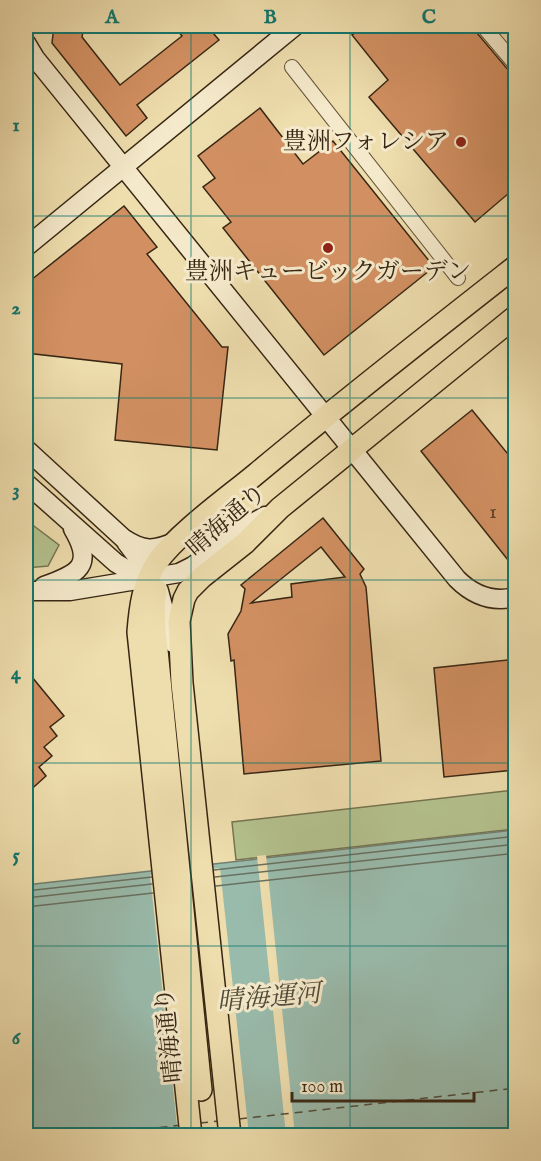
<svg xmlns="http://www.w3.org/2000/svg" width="541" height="1161" font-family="'IM FELL English','Noto Serif JP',serif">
  <rect width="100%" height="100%" fill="#eeddad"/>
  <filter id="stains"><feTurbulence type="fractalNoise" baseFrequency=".00333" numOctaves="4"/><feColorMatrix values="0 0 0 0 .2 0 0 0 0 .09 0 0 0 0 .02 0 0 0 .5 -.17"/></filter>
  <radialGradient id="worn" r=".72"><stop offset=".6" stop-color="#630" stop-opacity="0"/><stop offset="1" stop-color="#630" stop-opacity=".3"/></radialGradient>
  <g fill="#b4c28e" stroke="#767450" stroke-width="1.5">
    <path d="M26 520 59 545 48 566 26 568Z"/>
    <path d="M515 790V829L236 860 232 822Z"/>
  </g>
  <path fill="#99bbac" stroke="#727f6f" stroke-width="1.5" d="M515 830V1135H26V885Z"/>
  <g fill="#eeddad">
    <path d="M266 855 295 1135H286L257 856Z"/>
    <path d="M220 868 249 1135H178L150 875Z"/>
  </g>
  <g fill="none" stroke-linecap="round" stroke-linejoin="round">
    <g stroke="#687060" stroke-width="1.5">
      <path d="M214 870 516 836"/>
      <path d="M215 877 516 844"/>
      <path d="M216 886 516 853"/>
      <path d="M26 891 152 877"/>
      <path d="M26 898 152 884"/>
      <path d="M26 907 153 893"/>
    </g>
    <g stroke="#504b39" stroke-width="1.5" stroke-dasharray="8 6" stroke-linecap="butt">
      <path d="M239 1119 516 1088"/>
      <path d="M200 1123 219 1121"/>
      <path d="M90 1136 181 1125"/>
    </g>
  </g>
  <g fill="#d29062" stroke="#372613" stroke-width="1.5" fill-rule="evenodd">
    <path d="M54 26H84L82 37 120 85 182 36 174 26H207L219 40 137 105 147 118 126 136 52 43Z"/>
    <path d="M364 26H474L476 32 509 71 516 74V187L475 222 369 97 388 80 352 35Z"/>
    <path d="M260 108 303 164 333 141 434 267 324 355 223 228 231 222 203 187 215 178 198 156Z"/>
    <path d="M124 206 157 247 147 254 222 347H228L217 450 115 440 122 364 26 353V284Z"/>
    <path d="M472 410 516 464V570L421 451Z"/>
    <path d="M323 518 364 569 360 574 366 587 381 761 244 774 234 660 231 661 228 634 241 611 245 589 241 585ZM321 547 345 577 291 584 292 597 251 603Z"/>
    <path d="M516 659V770L444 777 434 668Z"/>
    <path d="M32 677 64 716 50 727 57 736 44 747 52 756 39 767 46 776 26 794V682Z"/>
  </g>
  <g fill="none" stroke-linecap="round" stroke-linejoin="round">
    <g stroke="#65543a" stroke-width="16">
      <g id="street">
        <path d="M483 26 516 65"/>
        <path d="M292 67 458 278"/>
      </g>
    </g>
    <g stroke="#372613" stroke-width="21">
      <g id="secondary">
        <path d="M26 43 35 58 69 100 457 579C473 595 492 603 516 597"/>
        <path d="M26 247 295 26"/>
        <path d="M26 449 123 538C144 552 154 551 177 541"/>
        <path d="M26 483 116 563 145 580"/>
        <path d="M126 542 153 578 159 591 173 643"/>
        <path d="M44 586C78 574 95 566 73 529"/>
        <path d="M26 591H70L179 573 193 566 236 533 265 516"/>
      </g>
    </g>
    <g stroke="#372613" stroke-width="24">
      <g id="primary">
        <path d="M156 590 154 605 155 630 201 1090"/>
        <path d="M191 1136 138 632C140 607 143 583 157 562 178 533 227 498 256 474 341 403 428 335 516 266"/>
        <path d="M230 1136 182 683 179 621 184 599 188 591 202 577 245 543 280 508 516 316"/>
      </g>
    </g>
    <use href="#street" stroke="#f4e9ca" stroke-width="14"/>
    <use href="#secondary" stroke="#f4e9ca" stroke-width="18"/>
    <use href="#primary" stroke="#eeddad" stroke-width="21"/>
  </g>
  <path fill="none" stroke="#0f766e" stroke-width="1.5" stroke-opacity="0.55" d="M191 26V1136M350 26V1136M26 216H516M26 398H516M26 580H516M26 763H516M26 946H516"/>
  <g fill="#8f2418" stroke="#f4e9ca" stroke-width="2">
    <circle cx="461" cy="142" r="6"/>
    <circle cx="328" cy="248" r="6"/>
  </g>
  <g text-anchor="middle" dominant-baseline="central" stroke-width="6" stroke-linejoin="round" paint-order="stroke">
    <g font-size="21" fill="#5e4027">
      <text x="493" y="512">1</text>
    </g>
    <g font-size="24" fill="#372613" stroke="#f4e9ca" text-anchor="end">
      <text x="449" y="142">豊洲フォレシア</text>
      <text x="328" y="272" text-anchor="middle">豊洲キュービックガーデン</text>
    </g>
    <g font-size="24" fill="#372613" stroke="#f4e9ca">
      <text transform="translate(227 521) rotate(-41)">晴海通り</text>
      <text transform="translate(170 1035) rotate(-96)">晴海通り</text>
    </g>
    <g font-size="26" font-style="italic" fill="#504b39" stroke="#f4e9ca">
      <text transform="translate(269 998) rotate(-5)">晴海運河</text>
    </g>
  </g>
  <rect width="541" height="1161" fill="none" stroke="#eeddad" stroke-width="66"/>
  <path d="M292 1092v9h182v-9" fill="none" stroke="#372613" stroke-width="3"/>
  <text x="301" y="1092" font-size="18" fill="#372613" stroke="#f4e9ca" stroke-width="4.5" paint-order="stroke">100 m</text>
  <rect x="33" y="33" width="475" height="1095" fill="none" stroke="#0f766e" stroke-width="2"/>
  <g font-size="20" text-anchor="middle" font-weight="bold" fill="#0f766e">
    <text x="112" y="23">A</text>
    <text x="270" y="23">B</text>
    <text x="429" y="23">C</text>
    <text x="16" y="131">1</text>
    <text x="16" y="314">2</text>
    <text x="16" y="496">3</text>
    <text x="16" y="679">4</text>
    <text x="16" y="861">5</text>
    <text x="16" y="1044">6</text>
  </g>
  <rect width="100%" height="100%" filter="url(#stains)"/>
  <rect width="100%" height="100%" fill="url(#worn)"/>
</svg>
